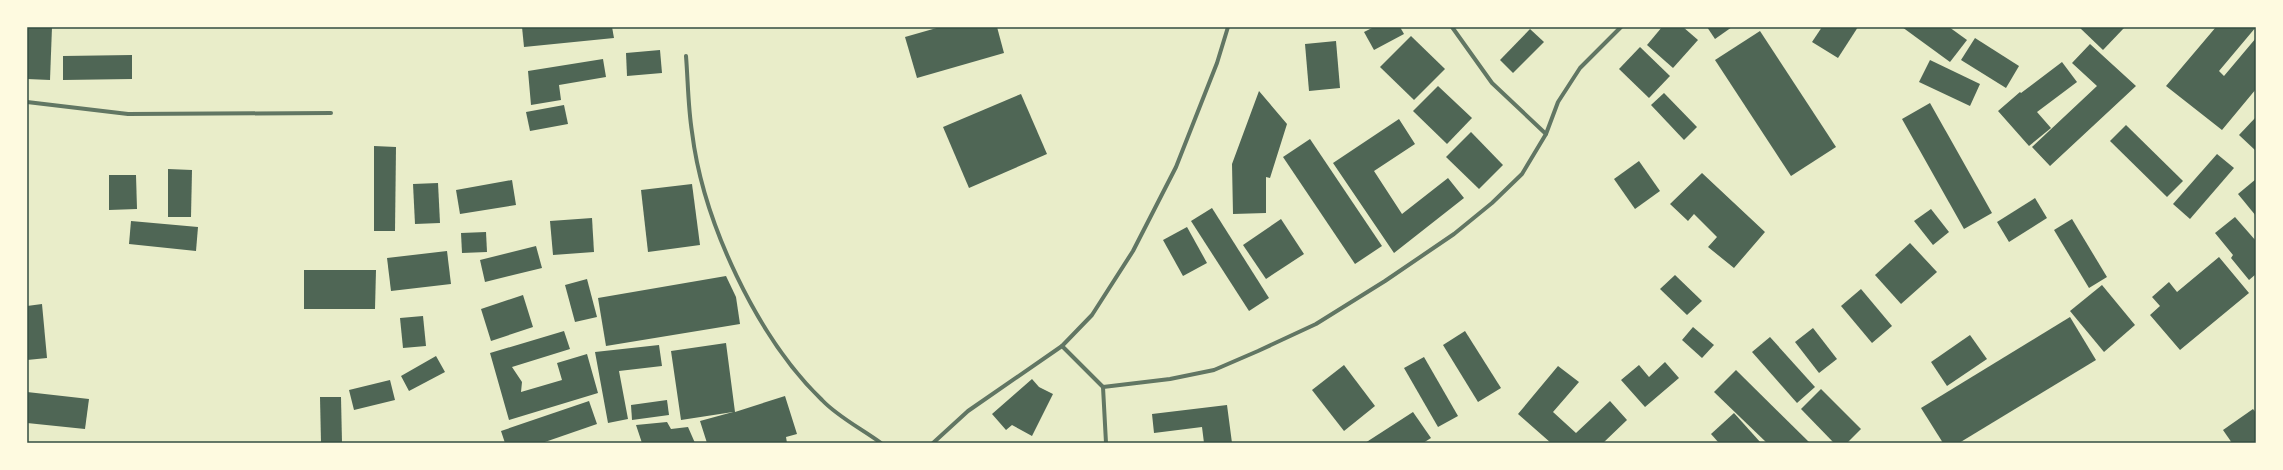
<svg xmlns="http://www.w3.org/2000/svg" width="2283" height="470" font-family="'Work Sans',sans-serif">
  <rect width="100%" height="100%" fill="#e9edc9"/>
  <g fill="#4f6655">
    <path d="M27 27H52L50 80 27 79Z"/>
    <path d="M522 27H612L614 38 524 47Z"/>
    <path d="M940 27H997L1004 53 917 78 905 37Z"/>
    <path d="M1374 27H1400L1404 34 1374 50 1364 32Z"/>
    <path d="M1662 27H1683L1698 40 1673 68 1647 45Z"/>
    <path d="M1707 27H1732L1715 39Z"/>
    <path d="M1822 27H1858L1838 58 1812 42Z"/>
    <path d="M1902 27H1949L1967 40 1950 62Z"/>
    <path d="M2079 27H2123L2124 28 2103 50Z"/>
    <path d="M2216 27H2256L2219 71 2224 76 2256 38V89L2222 130 2166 86Z"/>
    <path d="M1530 29 1544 42 1513 73 1500 60Z"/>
    <path d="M1760 31 1836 147 1791 176 1715 60Z"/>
    <path d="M1411 36 1445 69 1414 100 1380 67Z"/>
    <path d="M1975 38 2019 66 2006 88 1961 60Z"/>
    <path d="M1336 41 1340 88 1309 91 1305 44Z"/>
    <path d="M2090 44 2136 86 2050 166 2032 147 2097 86 2072 63Z"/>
    <path d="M1640 47 1670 76 1649 98 1619 69Z"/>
    <path d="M660 50 662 73 627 76 626 53Z"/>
    <path d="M132 55V79L63 80V56Z"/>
    <path d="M603 59 606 77 559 85 561 100 531 105 528 71Z"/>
    <path d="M1930 60 1980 84 1970 106 1919 82Z"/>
    <path d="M2062 62 2077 82 2037 112 2051 128 2029 146 1998 111 2020 92 2021 93Z"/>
    <path d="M1438 86 1472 118 1447 144 1413 111Z"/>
    <path d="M1259 91 1287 124 1270 178 1266 177V213L1233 214 1232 164Z"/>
    <path d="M1664 93 1697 127 1684 140 1651 105Z"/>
    <path d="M1021 94 1047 154 969 188 943 127Z"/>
    <path d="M1930 103 1992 213 1964 229 1902 119Z"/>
    <path d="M564 105 568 124 530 131 526 112Z"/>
    <path d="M2256 117V151L2239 135Z"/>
    <path d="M1399 119 1415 144 1374 171 1402 214 1448 178 1464 198 1394 253 1333 163Z"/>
    <path d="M2126 125 2183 181 2167 197 2110 141Z"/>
    <path d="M1471 132 1503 165 1479 189 1446 157Z"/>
    <path d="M1310 139 1382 246 1355 264 1283 157Z"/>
    <path d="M374 146 396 147 395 231H374Z"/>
    <path d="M2217 154 2234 168 2190 219 2173 204Z"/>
    <path d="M1639 161 1660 191 1635 209 1614 179Z"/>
    <path d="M168 169 192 170 191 217H168Z"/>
    <path d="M1702 173 1765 232 1734 268 1708 247 1717 237 1694 214 1688 221 1670 204Z"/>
    <path d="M109 175H136L137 209 109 210Z"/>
    <path d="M2256 179V216L2238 194Z"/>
    <path d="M512 180 516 205 460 214 456 190Z"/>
    <path d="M438 183 440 223 415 224 413 184Z"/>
    <path d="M692 184 700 245 648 252 641 190Z"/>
    <path d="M2035 198 2047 218 2009 242 1997 222Z"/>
    <path d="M1212 208 1269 298 1249 311 1191 221Z"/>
    <path d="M1931 209 1949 232 1933 245 1914 221Z"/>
    <path d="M2235 217 2256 241V274L2249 280 2231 258 2233 255 2215 233Z"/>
    <path d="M592 218 594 252 553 255 550 221Z"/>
    <path d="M1281 219 1304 254 1266 279 1243 245Z"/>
    <path d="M2072 219 2107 277 2089 288 2054 230Z"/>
    <path d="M131 221 198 227 196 251 129 244Z"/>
    <path d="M1187 227 1207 263 1183 276 1163 240Z"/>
    <path d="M486 232 487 252 462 253 461 233Z"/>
    <path d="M1910 243 1937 272 1901 304 1875 275Z"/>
    <path d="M536 246 542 268 485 282 480 260Z"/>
    <path d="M447 251 451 284 391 291 387 258Z"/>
    <path d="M2219 257 2249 293 2180 350 2150 315 2160 306 2152 297 2169 282 2177 292Z"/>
    <path d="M304 270H376L375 309H304Z"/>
    <path d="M1675 275 1702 301 1687 315 1660 289Z"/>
    <path d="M726 276 736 297 740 324 606 346 598 298Z"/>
    <path d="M587 279 597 317 575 322 565 285Z"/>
    <path d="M2102 285 2135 325 2104 352 2070 311Z"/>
    <path d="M1861 289 1892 326 1872 343 1841 306Z"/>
    <path d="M523 295 533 327 491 341 481 309Z"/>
    <path d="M42 304 47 358 27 360V306Z"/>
    <path d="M423 316 426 346 403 348 400 318Z"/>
    <path d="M2070 317 2096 360 1959 443H1943L1921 408Z"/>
    <path d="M1693 327 1714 345 1702 358 1682 340Z"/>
    <path d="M1813 328 1837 359 1819 373 1795 342Z"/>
    <path d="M564 331 570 349 512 367 522 382 521 392 562 380 557 363 587 354 598 393 509 420 490 353Z"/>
    <path d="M1465 331 1501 388 1478 402 1443 345Z"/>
    <path d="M1970 335 1987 359 1947 386 1931 362Z"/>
    <path d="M1770 337 1815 387 1797 403 1752 352Z"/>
    <path d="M726 343 735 412 785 396 797 434 786 437 787 443H707L700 421 733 412 681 420 671 351Z"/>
    <path d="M659 345 662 366 619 371 628 419 608 423 595 352Z"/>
    <path d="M436 356 445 372 409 391 401 376Z"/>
    <path d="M1424 357 1458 416 1438 427 1404 368Z"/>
    <path d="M1665 362 1679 378 1645 407 1621 380 1639 365 1649 377Z"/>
    <path d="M1344 365 1375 406 1344 431 1312 390Z"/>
    <path d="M1558 366 1579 382 1553 412 1576 433 1610 401 1627 420 1603 443H1551L1518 414Z"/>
    <path d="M1736 370 1810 443H1767L1714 392Z"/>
    <path d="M1032 379 1039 387 1053 394 1032 436 1012 425 1006 430 992 414Z"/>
    <path d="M390 380 395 400 354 410 349 390Z"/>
    <path d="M1821 389 1861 429 1847 443H1834L1801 409Z"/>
    <path d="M27 392 89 399 85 429 27 423Z"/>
    <path d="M320 397H341L342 443H321Z"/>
    <path d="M667 400 669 415 632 420 631 405Z"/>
    <path d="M589 401 597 424 542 443H505L501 431Z"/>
    <path d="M1227 405 1232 443H1204L1202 427 1154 433 1152 414Z"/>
    <path d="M2253 409 2256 413V443H2232L2223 430Z"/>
    <path d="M1413 412 1431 438 1423 443H1365Z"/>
    <path d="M1734 413 1761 443H1719L1711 434Z"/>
    <path d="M667 422 671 429 688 427 695 443H642L636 425Z"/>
  </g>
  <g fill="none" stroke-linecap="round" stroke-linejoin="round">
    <g stroke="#617663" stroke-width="4">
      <path d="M1452 27 1492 83 1546 134"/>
      <path d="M686 56C688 81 688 107 692 132 703 222 757 337 822 400 838 417 862 429 881 443"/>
      <path d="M27 102 128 114 331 113"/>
      <path d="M1062 346 1103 387 1170 379 1214 370 1258 351 1316 324 1385 281 1454 234 1492 203 1522 174 1546 134 1558 102 1580 68 1621 27"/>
      <path d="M1103 387 1106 443"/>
      <path d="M933 443 968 411 1062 346 1092 315 1133 251 1176 167 1217 63 1228 27"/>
    </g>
  </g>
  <rect width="2283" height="470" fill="none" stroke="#fefae0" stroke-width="56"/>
  <rect x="28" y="28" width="2227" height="414" fill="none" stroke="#344e41" stroke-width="1.5"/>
</svg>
